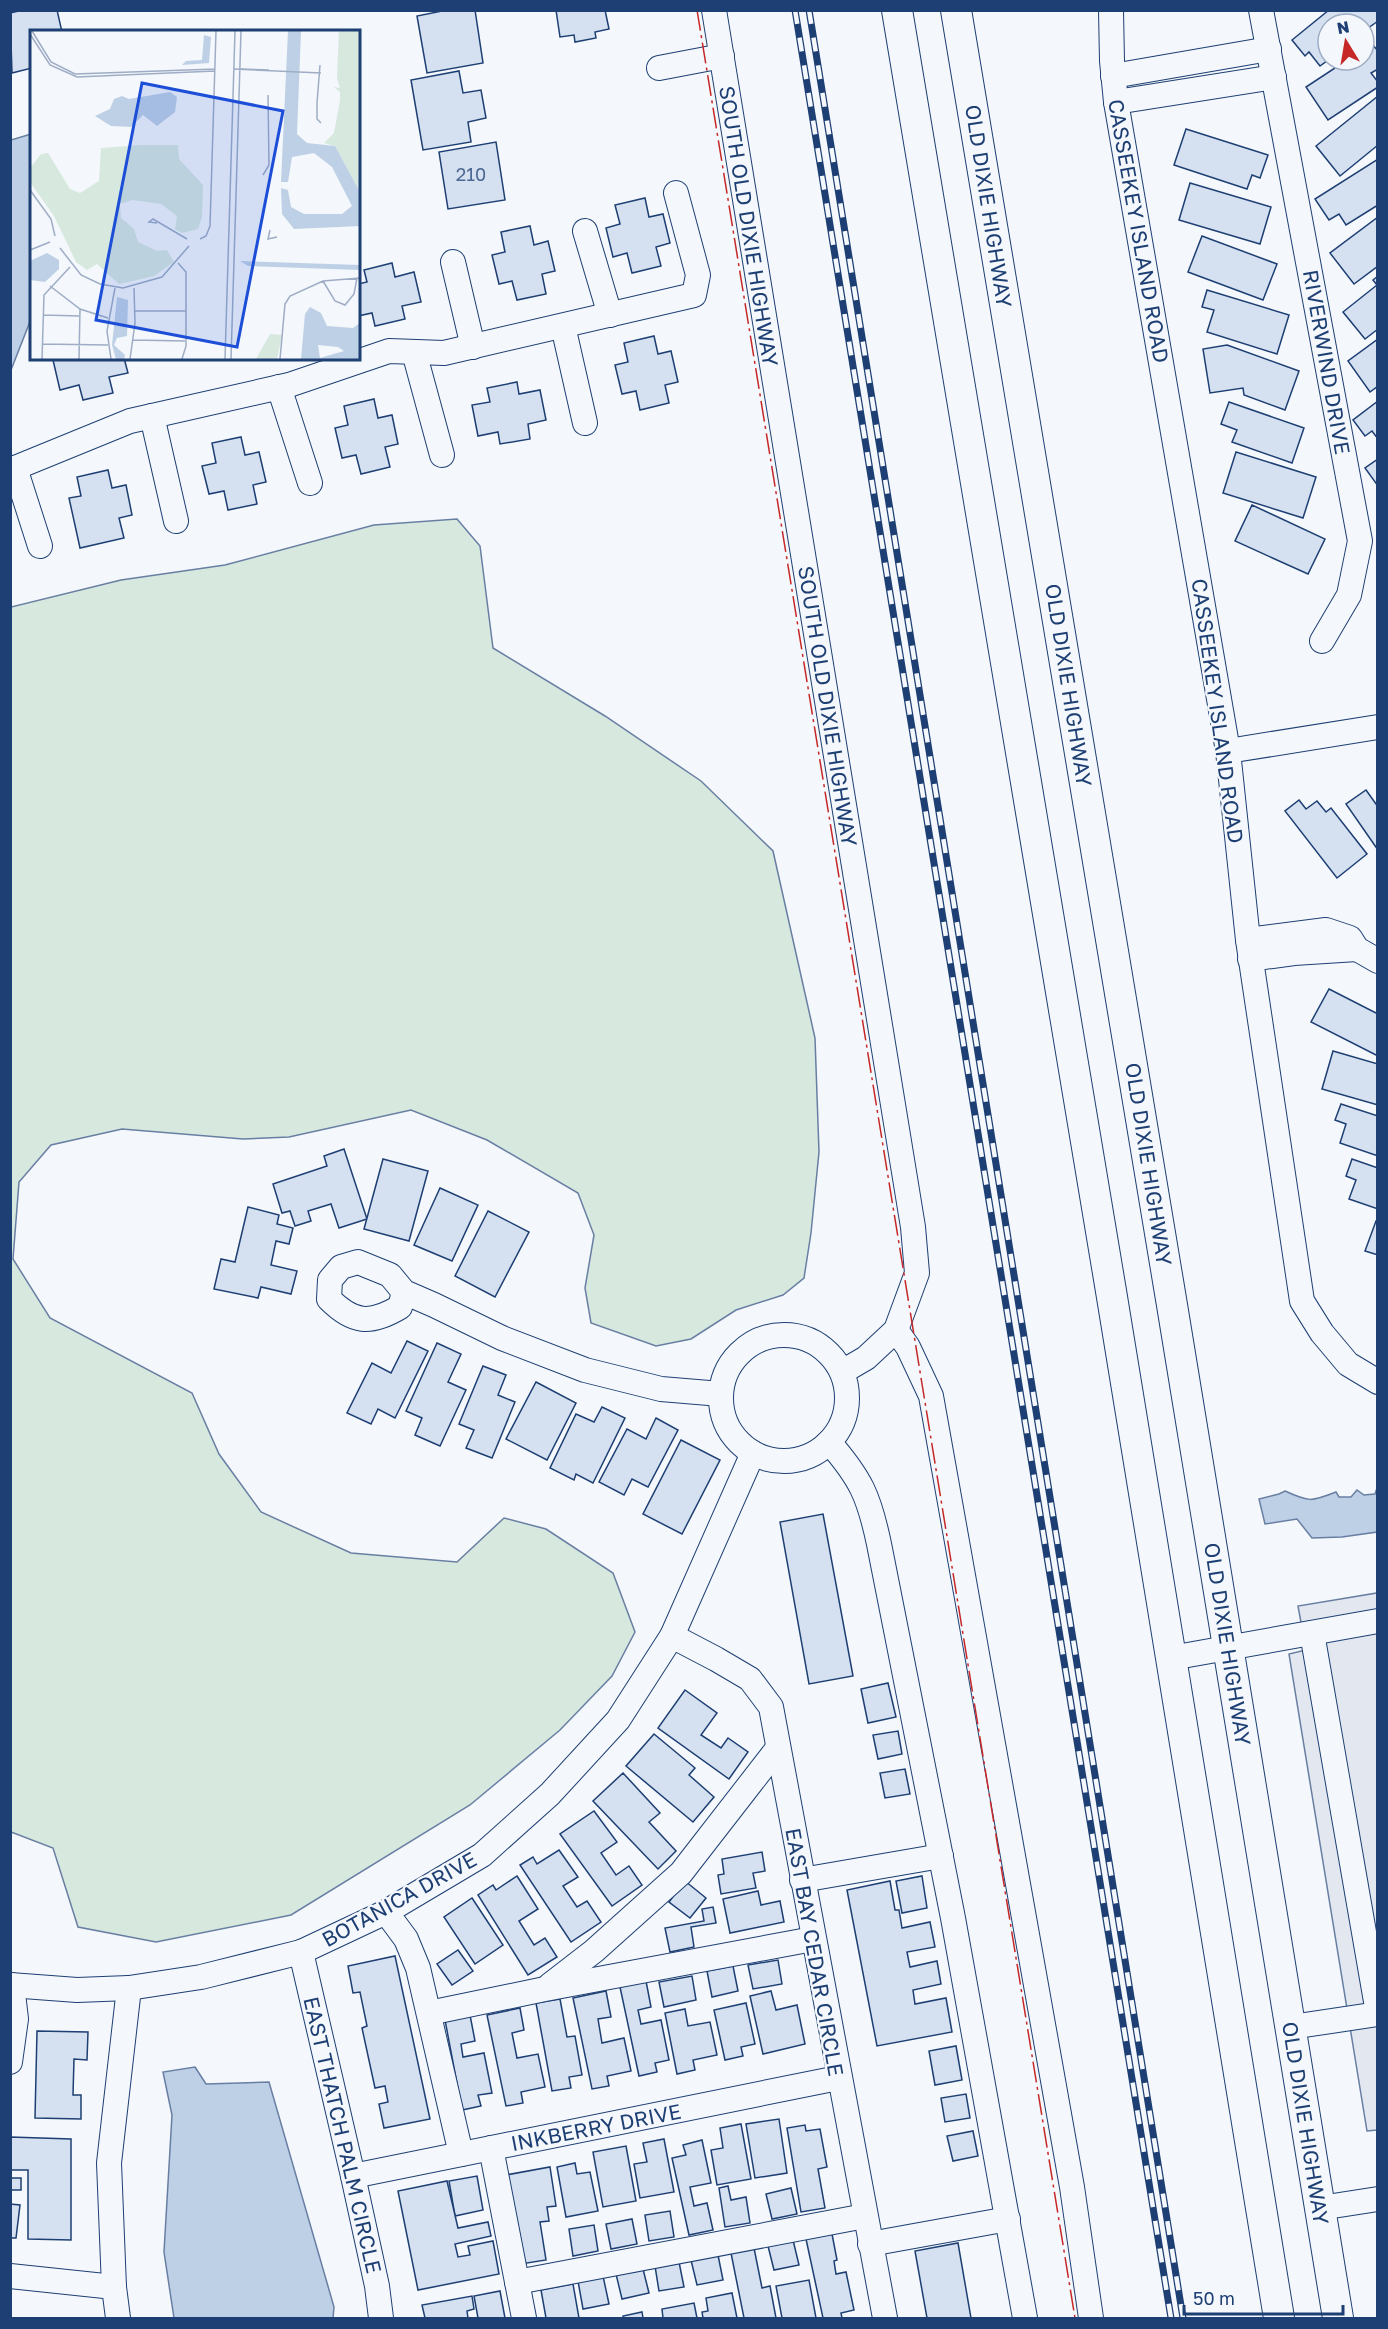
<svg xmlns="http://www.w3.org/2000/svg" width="1388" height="2329" font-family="'Golos Text',sans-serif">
  <rect width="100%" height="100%" fill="#f4f7fb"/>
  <path fill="#d7e8df" stroke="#687fa3" stroke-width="1.5" d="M457 519 480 546 493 648 605 716 701 781 773 851 815 1038 819 1152 811 1233 804 1278 783 1295 736 1310 691 1339 656 1346 591 1323 585 1288 594 1235 578 1193 487 1140 411 1110 289 1137 243 1139 122 1129 51 1145 19 1182 13 1259 50 1318 192 1393 219 1454 261 1512 351 1553 457 1562 504 1518 546 1529 613 1573 635 1632 612 1676 560 1730 470 1805 291 1915 156 1942 78 1927 53 1848 11 1832V607L121 580 225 565 374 525Z"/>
  <path fill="#e3e8f0" stroke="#687fa3" stroke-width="1.5" d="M1377 1593V2130L1367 2131 1289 1654 1306 1650 1298 1606Z"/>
  <g fill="#bed0e5" stroke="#687fa3" stroke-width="1.5">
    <path d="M31 134V319L11 370V140Z"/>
    <path d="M1377 1488V1532L1342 1537 1312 1538 1297 1519 1265 1524 1259 1499 1279 1494 1285 1491C1309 1502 1311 1502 1336 1492L1339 1497H1351L1357 1490 1364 1495 1375 1494Z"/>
    <path d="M195 2067 206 2084 269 2082 334 2307 333 2318H174L164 2252 172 2115 163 2072Z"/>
  </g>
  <g fill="#d5e0f0" stroke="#1d3f73" stroke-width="1.5">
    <path d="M23 10H57L62 32H32V68L12 73 10 13Z"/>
    <path d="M447 10H475L483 63 427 73 417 16Z"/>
    <path d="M556 10H605L609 29 595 32 596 38 575 42 574 35 560 37Z"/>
    <path d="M1329 10H1377L1378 21 1364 31V24H1328V60L1320 66 1309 52 1305 56 1292 40Z"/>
    <path d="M1372 44 1378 51V69L1371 73 1378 82V87L1328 120 1306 87 1347 60H1364V49Z"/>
    <path d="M459 71 463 93 481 90 486 118 468 122 471 142 423 150 411 80Z"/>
    <path d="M1378 96V145L1340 176 1316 146Z"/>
    <path d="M1186 129 1268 155 1260 178 1252 175 1247 189 1174 165Z"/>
    <path d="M496 142 505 200 448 209 439 152Z"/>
    <path d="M1378 159V205L1346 225 1339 214 1329 220 1315 199Z"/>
    <path d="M1190 183 1271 207 1260 244 1179 220Z"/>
    <path d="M645 198 649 217 663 214 670 243 656 247 661 266 632 273 627 253 613 257 606 228 620 224 615 205Z"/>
    <path d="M1378 217V266L1354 284 1330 253Z"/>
    <path d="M530 226 534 245 548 241 555 271 542 274 546 294 517 300 512 281 499 284 492 255 505 252 501 232Z"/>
    <path d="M1202 236 1277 264 1263 300 1188 272Z"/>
    <path d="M392 263 395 277 414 272 421 302 402 306 405 319 375 326 372 313 358 316V284L367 282 364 270Z"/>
    <path d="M1378 276V329L1365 339 1343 312 1377 285 1373 280Z"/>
    <path d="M1207 290 1289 315 1277 354 1207 332 1214 310 1202 307Z"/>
    <path d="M654 336 658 354 671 351 678 382 665 385 669 403 640 410 636 391 622 394 615 365 628 362 624 343Z"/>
    <path d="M1378 339V386L1370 392 1348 361Z"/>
    <path d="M1227 345 1299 371 1285 410 1244 395 1243 388 1210 393 1203 349Z"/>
    <path d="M60 358H124L128 373 109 377 113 393 83 400 79 385 60 390 53 360Z"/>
    <path d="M517 382 519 394 540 390 546 420 528 424 530 439 500 444 498 432 478 436 472 405 490 402 487 388Z"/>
    <path d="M374 399 378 418 392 415 398 444 385 447 390 467 361 474 356 455 342 458 335 428 348 425 344 406Z"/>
    <path d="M1378 401V439L1372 431 1365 436 1353 420Z"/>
    <path d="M1229 402 1304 428 1292 463 1232 442 1237 430 1221 424Z"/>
    <path d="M241 437 245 455 259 452 266 482 253 485 257 504 228 510 224 491 209 494 202 466 216 463 212 443Z"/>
    <path d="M1236 452 1316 477 1303 518 1223 493Z"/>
    <path d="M1378 459V486L1365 468Z"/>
    <path d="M108 470 112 488 126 485 132 515 119 518 124 538 80 548 69 498 81 496 77 477Z"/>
    <path d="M1252 505 1325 539 1308 574 1235 541Z"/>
    <path d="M1366 790 1376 804 1378 802V850L1346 804Z"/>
    <path d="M1299 800 1306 809 1317 801 1326 812 1331 808 1367 854 1337 878 1285 811Z"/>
    <path d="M1329 989 1378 1014V1056L1311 1022Z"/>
    <path d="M1333 1051 1378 1064V1105L1322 1089Z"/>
    <path d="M1341 1104 1378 1116V1156L1340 1143 1346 1124 1335 1120Z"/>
    <path d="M344 1149 367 1219 339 1228 331 1204 308 1211 311 1221 295 1226 290 1211 282 1213 273 1184 327 1166 324 1156Z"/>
    <path d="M383 1159 428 1171 409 1241 364 1229Z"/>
    <path d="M1352 1159 1378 1168V1209L1349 1199 1356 1180 1346 1176Z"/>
    <path d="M440 1188 478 1205 452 1261 414 1245Z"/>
    <path d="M248 1207 279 1215 277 1224 293 1228 289 1244 276 1241 271 1265 297 1271 291 1294 261 1287 258 1298 214 1289 221 1259 235 1262Z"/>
    <path d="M488 1211 529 1232 495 1297 455 1276Z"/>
    <path d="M1376 1221 1378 1222V1255L1365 1251Z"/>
    <path d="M407 1341 428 1351 395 1418 378 1409 371 1424 347 1413 372 1363 391 1373Z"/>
    <path d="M437 1343 461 1354 448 1382 466 1390 440 1446 415 1435 422 1418 406 1411Z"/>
    <path d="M483 1366 506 1375 498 1395 515 1402 492 1458 466 1448 474 1430 459 1424Z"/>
    <path d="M536 1382 576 1403 547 1460 506 1439Z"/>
    <path d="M602 1407 625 1418 593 1483 576 1474 574 1480 550 1468 576 1414 594 1422Z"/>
    <path d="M656 1418 678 1430 648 1487 632 1479 624 1495 599 1482 627 1429 646 1439Z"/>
    <path d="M681 1440 720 1460 682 1534 643 1514Z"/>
    <path d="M823 1514 853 1676 809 1684 780 1522Z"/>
    <path d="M888 1683 896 1717 868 1723 861 1689Z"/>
    <path d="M685 1690 717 1713 701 1735 721 1748 728 1738 748 1752 729 1779 658 1728Z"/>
    <path d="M898 1731 902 1754 878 1759 873 1735Z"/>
    <path d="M654 1734 695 1768 689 1775 714 1797 693 1822 626 1766Z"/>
    <path d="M905 1769 910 1794 885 1798 880 1773Z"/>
    <path d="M623 1773 660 1813 649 1822 676 1851 658 1869 593 1801Z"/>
    <path d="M594 1811 617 1842 601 1853 616 1875 629 1866 642 1885 612 1906 560 1834Z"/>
    <path d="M559 1850 578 1877 563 1886 577 1907 587 1901 601 1922 571 1942 520 1865 533 1857 537 1864Z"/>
    <path d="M762 1852 765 1871 753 1873 756 1888 721 1894 718 1875 724 1874 722 1859Z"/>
    <path d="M517 1876 538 1909 519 1921 534 1945 545 1938 557 1957 528 1975 478 1895 493 1885 496 1890Z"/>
    <path d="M922 1876 927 1908 902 1913 896 1881Z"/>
    <path d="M685 1881 706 1898 690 1918 669 1902Z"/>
    <path d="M890 1881 895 1910H899L902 1928 930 1922 935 1947 907 1952 910 1967 937 1961 941 1984 913 1990 915 2004 946 1998 952 2032 877 2046 847 1890Z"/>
    <path d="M758 1891 761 1905 780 1901 784 1922 730 1933 723 1899Z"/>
    <path d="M472 1898 503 1945 475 1964 444 1917Z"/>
    <path d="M713 1907 716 1923 691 1927 694 1947 670 1952 665 1928 704 1921 702 1909Z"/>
    <path d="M458 1950 473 1971 452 1985 437 1964Z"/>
    <path d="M395 1956 430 2119 384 2128 379 2104 388 2102 385 2086 375 2088 362 2028 367 2026 360 1992 353 1993 348 1966Z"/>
    <path d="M778 1960 782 1984 753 1989 748 1965Z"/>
    <path d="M733 1966 738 1991 712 1997 707 1971Z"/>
    <path d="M692 1976 696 2000 664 2007 659 1982Z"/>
    <path d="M646 1981 651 2007 638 2010 641 2024 661 2020 669 2060 655 2063 657 2072 639 2076 620 1987Z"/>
    <path d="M606 1991 611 2017 598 2019 602 2043 624 2038 631 2071 607 2076 609 2086 592 2089 573 1998Z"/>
    <path d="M771 1991 776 2010 797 2005 805 2044 763 2054 750 1996Z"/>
    <path d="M560 1999 567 2037 575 2036 582 2075 569 2077 571 2088 552 2091 536 2003Z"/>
    <path d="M746 2003 755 2044 741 2047 743 2056 725 2060 714 2010Z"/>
    <path d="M520 2008 524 2030 512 2033 517 2058 538 2054 545 2087 521 2092 523 2103 506 2106 487 2015Z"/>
    <path d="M685 2009 688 2026 710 2022 717 2055 693 2060 695 2070 677 2074 665 2013Z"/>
    <path d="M470 2015 475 2041 461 2044 463 2057 484 2053 492 2093 478 2095 481 2106 462 2110 445 2020Z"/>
    <path d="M37 2031 88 2032 87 2060 74 2059 73 2095H81V2119L35 2118Z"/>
    <path d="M956 2046 962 2080 935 2085 929 2051Z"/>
    <path d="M966 2094 970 2118 945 2122 941 2098Z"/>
    <path d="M779 2119 787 2173 755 2178 746 2124Z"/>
    <path d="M741 2124 751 2179 717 2185 711 2150 723 2148 720 2128Z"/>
    <path d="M805 2125 806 2131 820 2129 827 2167 818 2169 825 2208 801 2212 787 2128Z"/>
    <path d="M973 2131 978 2156 953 2161 947 2136Z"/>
    <path d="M10 2137 71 2139V2240L28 2239V2170H10Z"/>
    <path d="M664 2139 674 2192 640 2198 634 2164 647 2162 643 2143Z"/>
    <path d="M702 2140 711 2183 690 2187 694 2206 707 2203 713 2230 689 2235 672 2158 686 2155 683 2145Z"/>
    <path d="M626 2146 636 2201 603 2207 593 2152Z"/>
    <path d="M575 2163 577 2174 590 2172 598 2211 566 2217 557 2167Z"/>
    <path d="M550 2167 556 2206 547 2207 549 2221 540 2222 546 2260 521 2264 506 2175Z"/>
    <path d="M477 2176 483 2210 455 2216 449 2181Z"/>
    <rect x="10" y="2178" width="11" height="12"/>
    <path d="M447 2181 458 2228 488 2222 491 2236 455 2244 458 2257 470 2255 468 2246 493 2241 499 2274 418 2290 398 2191Z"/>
    <path d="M728 2186 731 2200 746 2197 750 2223 725 2227 719 2188Z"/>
    <path d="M791 2188 797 2214 772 2219 766 2194Z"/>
    <path d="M10 2204 20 2205 16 2238H10Z"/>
    <path d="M670 2211 674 2237 649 2241 645 2215Z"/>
    <path d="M632 2219 637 2244 611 2249 606 2224Z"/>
    <path d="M594 2225 598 2251 573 2256 569 2229Z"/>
    <path d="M832 2234 837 2260 834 2261 836 2274 846 2272 854 2310 841 2313 842 2318H823L806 2239Z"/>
    <path d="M793 2240 799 2265 774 2270 768 2246Z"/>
    <path d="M958 2243 971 2318H927L915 2251Z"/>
    <path d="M754 2248 762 2288 770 2286 776 2318H744L731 2253Z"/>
    <path d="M718 2255 723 2280 697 2285 691 2260Z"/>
    <path d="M679 2262 684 2287 659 2291 655 2266Z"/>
    <path d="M643 2269 649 2293 622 2299 616 2274Z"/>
    <path d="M603 2276 609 2304 583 2309 578 2281Z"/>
    <path d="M809 2280 816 2318H782L776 2286Z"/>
    <path d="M573 2284 579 2318H546L541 2290Z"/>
    <path d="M500 2291 505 2318H478L474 2296Z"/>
    <path d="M732 2293 737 2318H703L702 2312 708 2311 706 2298Z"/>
    <path d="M472 2296 474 2309 467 2311 468 2318H425L422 2305Z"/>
    <path d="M694 2303 697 2318H663L662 2309Z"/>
    <path d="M642 2312 643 2318H623V2316Z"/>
  </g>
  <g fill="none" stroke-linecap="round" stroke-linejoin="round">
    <g stroke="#1d3f73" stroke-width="26">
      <g id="minor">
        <path d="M714 10 913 1227 917 1273 896 1330 866 1358 842 1372"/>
        <path d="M1111 10 1112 61 1116 102 1228 751 1248 940 1302 1301 1322 1333 1348 1364 1378 1382"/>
        <path d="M1261 10 1360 541 1349 595 1322 641"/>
        <path d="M659 68 722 56"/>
        <path d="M1113 76 1269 49"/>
        <path d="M1116 102 1274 77"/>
        <path d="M585 231 610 315"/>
        <path d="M453 262 473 347"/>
        <path d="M563 326 585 423"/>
        <path d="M414 352 442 455"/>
        <path d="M279 387 310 483"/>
        <path d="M152 416 176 521"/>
        <path d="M15 468 40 546"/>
        <path d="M10 470 130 421 289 385 389 351 444 353 694 295 698 275 676 193"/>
        <path d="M1228 751 1378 727"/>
        <path d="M1248 940 1326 930 1350 938 1357 949 1378 961"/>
        <path d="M1250 959 1294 953 1357 949"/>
        <path d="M404 1292 400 1307C370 1325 353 1323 329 1299L330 1280 341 1267 358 1262 390 1275 404 1292 434 1305 502 1338 585 1370 661 1389 721 1394"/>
        <path d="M896 1330 908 1347 931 1396 1072 2187 1091 2318"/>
        <circle cx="784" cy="1398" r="63"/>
        <path d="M829 1442C861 1479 869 1496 879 1544L953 1918 1025 2318"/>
        <path d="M1312 1633 1378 2013"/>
        <path d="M672 1636 716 1659 750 1679 771 1707 885 2318"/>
        <path d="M1171 1658 1378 1621"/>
        <path d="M802 1880 941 1856"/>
        <path d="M386 1912 406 1939 418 1968 461 2154"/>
        <path d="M301 1952 353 2176 377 2286 381 2318"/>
        <path d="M10 1985 77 1990 129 1988 201 1977 301 1952 386 1912 482 1855 550 1794 618 1720 672 1636 753 1453"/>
        <path d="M550 1985 594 1951 681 1873 778 1748"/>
        <path d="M429 2013 545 1989 813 1939"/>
        <path d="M1291 2027 1378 2014"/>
        <path d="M10 2062 16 2019 12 1985"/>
        <path d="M491 2148 524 2318"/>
        <path d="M353 2176 838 2078"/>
        <path d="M1320 2208 1378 2199"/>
        <path d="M870 2244 1008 2219"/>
        <path d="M10 2276 114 2287"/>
        <path d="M517 2282 865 2216"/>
        <path d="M118 2318 114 2287 109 2163 129 1988"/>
      </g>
    </g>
    <g stroke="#1d3f73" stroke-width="32">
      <g id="major">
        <path d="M897 10 1111 1291 1279 2318"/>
        <path d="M956 10 1172 1305 1338 2318"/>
      </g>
    </g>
    <use href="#minor" stroke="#f4f7fb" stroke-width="24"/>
    <use href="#major" stroke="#f4f7fb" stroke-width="30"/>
    <g stroke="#1d3f73" stroke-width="7">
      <g id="rail">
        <path d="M795 10 1171 2318"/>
        <path d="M809 10 1183 2318"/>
      </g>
    </g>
    <use href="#rail" stroke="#f4f7fb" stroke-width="4.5" stroke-dasharray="14" stroke-linecap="butt"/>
    <path stroke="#c62828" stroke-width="1.5" stroke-dasharray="21 4.5 3 4.5" stroke-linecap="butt" d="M697 10 1075 2318"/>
  </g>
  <g text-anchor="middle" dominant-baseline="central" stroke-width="4.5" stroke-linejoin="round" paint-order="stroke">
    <g font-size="18" fill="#4b6792">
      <text x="471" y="174">210</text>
    </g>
    <g font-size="21" fill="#1d3f73" stroke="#f4f7fb">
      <text transform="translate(989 206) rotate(81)">OLD DIXIE HIGHWAY</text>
      <text transform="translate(749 226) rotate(81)">SOUTH OLD DIXIE HIGHWAY</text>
      <text transform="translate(1139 231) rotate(80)">CASSEEKEY ISLAND ROAD</text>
      <text transform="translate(1327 362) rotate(80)">RIVERWIND DRIVE</text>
      <text transform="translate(1069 685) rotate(81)">OLD DIXIE HIGHWAY</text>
      <text transform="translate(828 706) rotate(81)">SOUTH OLD DIXIE HIGHWAY</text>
      <text transform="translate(1218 711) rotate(82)">CASSEEKEY ISLAND ROAD</text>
      <text transform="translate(1149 1164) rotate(81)">OLD DIXIE HIGHWAY</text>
      <text transform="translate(1228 1644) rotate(81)">OLD DIXIE HIGHWAY</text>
      <text transform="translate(399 1899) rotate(-29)">BOTANICA DRIVE</text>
      <text transform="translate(815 1952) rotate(80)">EAST BAY CEDAR CIRCLE</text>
      <text transform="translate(1306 2123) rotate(81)">OLD DIXIE HIGHWAY</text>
      <text transform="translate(596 2127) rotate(-11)">INKBERRY DRIVE</text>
      <text transform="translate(343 2135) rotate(77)">EAST THATCH PALM CIRCLE</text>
    </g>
  </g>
  <g transform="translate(30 30)">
    <rect width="330" height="330" fill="#f4f7fb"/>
    <path d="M309 1H330V162L305 116 294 113 304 103 310 70V62L304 57 310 58 307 48ZM112 115H148L149 129 173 155 172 187 168 199 152 203 145 199 147 186 131 174 102 170 90 174 91 188 104 199 108 212 127 221 137 220 144 232 124 246 89 254 67 234 57 240 46 232 24 186 0 152V138L11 124 18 123 40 159 50 163 69 151 71 118ZM240 304 252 305 247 329H226Z" fill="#d7e8df"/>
    <path d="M258 1H271L267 104 277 113 305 116 330 162V196L264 199 252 184 251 158 258 160 261 177 274 184H312L322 176 302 137 284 123 262 127 258 152H251ZM174 5 181 7 179 33 152 35 156 31 172 30ZM140 62 147 67 145 82 127 96 113 85 101 97 81 96 65 86 80 79 84 69 92 66 99 69ZM17 223 29 230V239L15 252 0 250V231ZM210 231 330 235V240L218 236ZM87 267 98 270 97 306 87 308 84 315 95 325 94 329H86L82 315ZM280 277 291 283 297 296 323 298 330 293V329H271L275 284ZM288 315 308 317 314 321 290 328Z" fill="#bed0e5" fill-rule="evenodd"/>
    <path fill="none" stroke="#9eadc5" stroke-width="1.5" d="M2 1 21 32 45 44 185 39M0 4 20 35 47 47 185 41M290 35 287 73V89L291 93M203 39 291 43M211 39 239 40M233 145 239 135 238 65M0 160 21 189 25 206M127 193 119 192 123 189 157 209M240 200 238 209 247 207M170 209 176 206 180 196 186 1M30 218 51 245 70 254 93 258 132 247 159 216M0 220 20 212M148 233 156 242V316L152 329M293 251 305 271 315 275 324 264 327 248M20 256 50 279 78 288M104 281H156M13 285 49 286M103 310 155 311M12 314 78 315M12 329 14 265 40 237M49 329 50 279M81 329 77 301 85 258M100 329 105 293 104 258M195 329 205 1M201 329 211 1M250 329 255 274 260 266 293 251 330 248"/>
    <path fill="#1d4ed8" fill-opacity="0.15" stroke="#1d4ed8" stroke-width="3" d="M112 53 253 81 207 317 66 290Z"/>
    <rect width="330" height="330" fill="none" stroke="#1d3f73" stroke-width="3"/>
  </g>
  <rect width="1388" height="2329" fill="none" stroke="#1d3f73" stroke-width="24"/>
  <g transform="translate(1346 42) rotate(349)"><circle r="28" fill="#f4f7fb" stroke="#9eadc5" stroke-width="1.5"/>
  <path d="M0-4.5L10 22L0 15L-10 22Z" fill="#c62828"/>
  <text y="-9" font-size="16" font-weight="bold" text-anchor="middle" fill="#1d3f73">N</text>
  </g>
  <path d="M1184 2305v9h159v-9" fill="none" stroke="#1d3f73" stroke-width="3"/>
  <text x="1193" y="2305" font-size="18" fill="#1d3f73" stroke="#f4f7fb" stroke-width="4.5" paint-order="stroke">50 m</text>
</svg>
